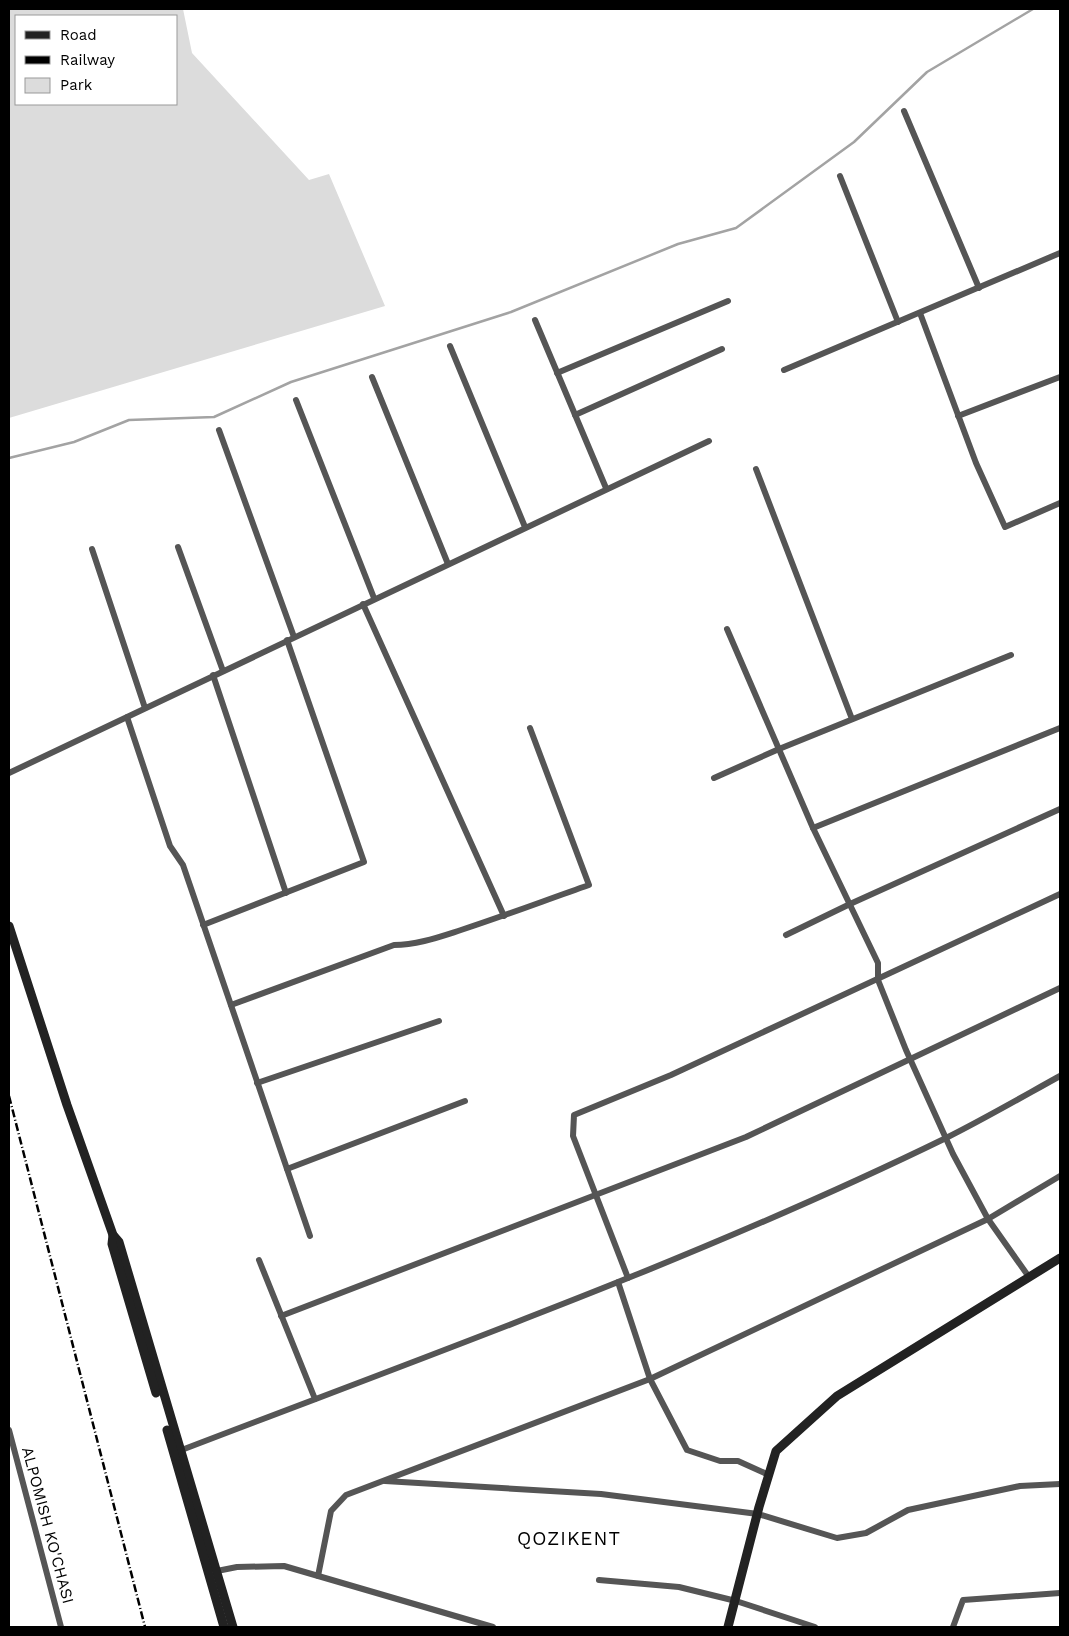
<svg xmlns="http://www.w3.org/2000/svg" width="1069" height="1636" font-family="'Work Sans',sans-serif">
  <rect width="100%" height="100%" fill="#fff"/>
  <path fill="#dcdcdc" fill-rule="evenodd" d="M9 9H183L192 53 309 180 329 174 385 306 9 418ZM16 16H176V104H16Z"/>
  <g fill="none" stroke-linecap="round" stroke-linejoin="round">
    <path stroke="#a3a3a3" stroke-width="2.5" d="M9 458 74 442 129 420 214 417 291 382 511 312 678 244 736 228 854 142 927 72 1033 9"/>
    <g stroke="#555" stroke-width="6">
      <path d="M904 111 979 288"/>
      <path d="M840 176 898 322"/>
      <path d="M920 313 976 463 1005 527 1060 503"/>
      <path d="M535 320 606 488"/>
      <path d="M450 346 525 527"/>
      <path d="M784 370 1060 253"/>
      <path d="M557 373 728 301"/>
      <path d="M372 377 448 564"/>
      <path d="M296 400 374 598"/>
      <path d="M575 415 722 349"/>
      <path d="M958 416 1060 377"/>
      <path d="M219 430 294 637"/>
      <path d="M756 469 852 719"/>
      <path d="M178 547 223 671"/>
      <path d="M92 549 145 708"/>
      <path d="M363 604 504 916"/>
      <path d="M727 629 813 828 878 963V980L906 1050 953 1154 988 1219 1029 1277"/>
      <path d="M213 675 286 893"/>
      <path d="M127 717 170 846 183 865 310 1236"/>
      <path d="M9 773 709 441"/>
      <path d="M714 778 779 749 1011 655"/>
      <path d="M813 828 1060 728"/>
      <path d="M203 925 364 862 287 640"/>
      <path d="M786 935 850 904 1060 809"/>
      <path d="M231 1005 394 945C417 945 439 937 461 930 504 916 546 900 589 885L530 728"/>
      <path d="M257 1083 439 1021"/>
      <path d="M287 1169 465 1101"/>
      <path d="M259 1260 315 1399"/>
      <path d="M628 1278 573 1136 574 1115 671 1075 1060 894"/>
      <path d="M618 1282 650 1379 687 1450 720 1461H738L769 1475"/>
      <path d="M281 1316 746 1137 1060 988"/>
      <path d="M9 1430 61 1627"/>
      <path d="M179 1451C437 1352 698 1259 946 1138 984 1119 1022 1097 1060 1076"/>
      <path d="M385 1481 601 1494 758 1514 837 1538 866 1533 908 1510 1020 1486 1060 1484"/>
      <path d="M217 1571 237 1567 284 1566 493 1627"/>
      <path d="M318 1576 331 1511 346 1495 650 1379 988 1219 1060 1176"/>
      <path d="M599 1580 679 1587 736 1601 815 1627"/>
      <path d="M953 1627 963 1600 1060 1593"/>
    </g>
    <g stroke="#222" stroke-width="9">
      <path d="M9 926 67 1105 113 1235 119 1242 233 1627"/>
      <path d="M113 1235 112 1244 156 1393"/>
      <path d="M167 1430 224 1627"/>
      <path d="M728 1627 759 1507 776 1451 837 1396 1060 1258"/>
    </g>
    <path stroke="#000" stroke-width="2.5" stroke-dasharray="8 2.5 1 2.5" stroke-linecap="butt" d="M9 1096 145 1627"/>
  </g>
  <g text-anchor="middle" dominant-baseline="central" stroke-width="4.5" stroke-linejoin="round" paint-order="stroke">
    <g font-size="16" fill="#000" stroke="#fff">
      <text transform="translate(48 1525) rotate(75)">ALPOMISH KO'CHASI</text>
    </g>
    <g font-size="19" letter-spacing="1" fill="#000" stroke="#fff">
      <text x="569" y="1538">QOZIKENT</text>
    </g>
  </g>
  <rect width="1069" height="1636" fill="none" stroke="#000000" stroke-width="20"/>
  <rect x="15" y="15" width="162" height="90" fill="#ffffff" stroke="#999999"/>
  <rect x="25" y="31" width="25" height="8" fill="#222222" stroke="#999999"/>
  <text x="60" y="40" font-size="15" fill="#000000">Road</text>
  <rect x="25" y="56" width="25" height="8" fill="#000000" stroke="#999999"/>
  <text x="60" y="65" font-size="15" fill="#000000">Railway</text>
  <rect x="25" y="78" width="25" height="15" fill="#dcdcdc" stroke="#999999"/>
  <text x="60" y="90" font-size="15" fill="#000000">Park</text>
</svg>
